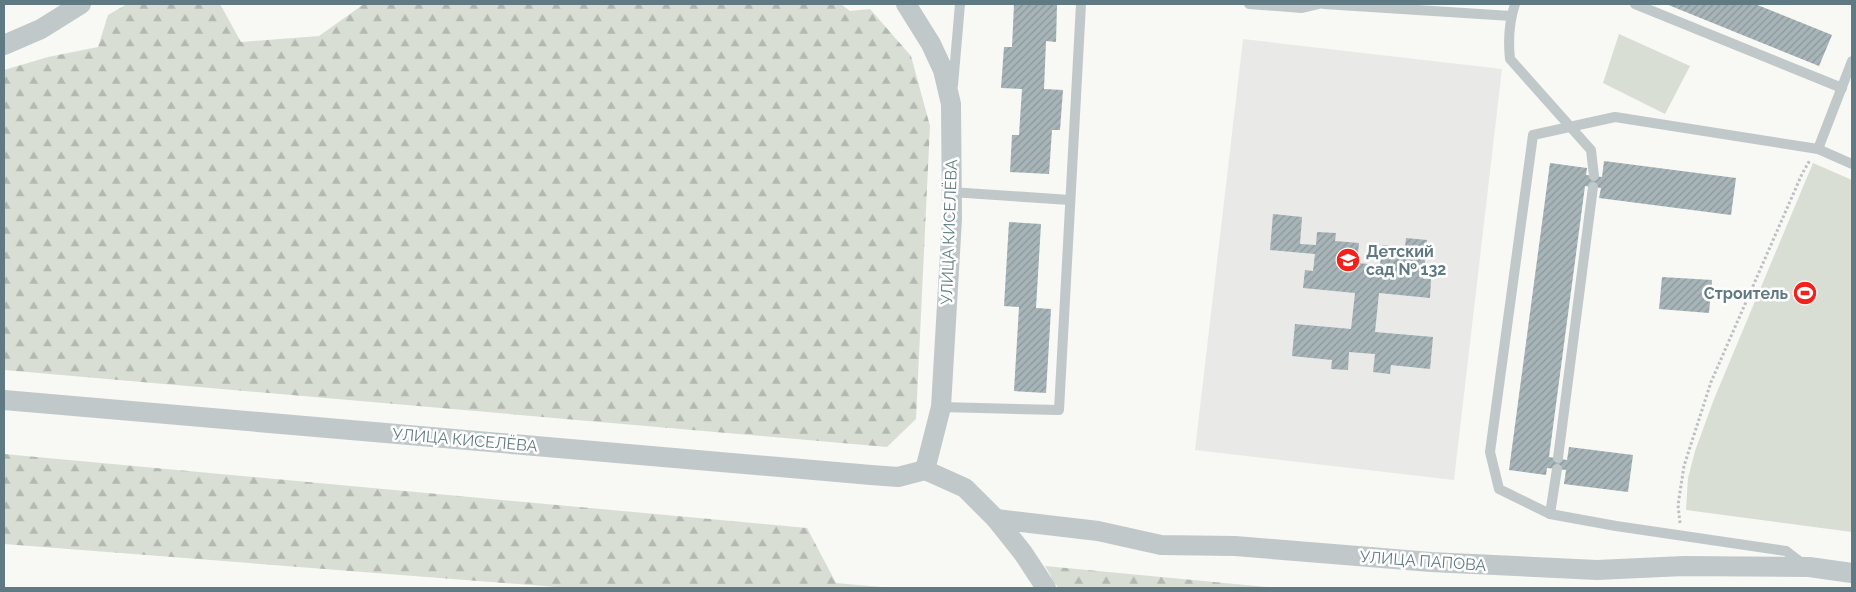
<svg xmlns="http://www.w3.org/2000/svg" width="1856" height="592" font-family="Raleway,sans-serif">
  <defs>
    <pattern id="forest-firs" width="22" height="20" patternUnits="userSpaceOnUse" patternTransform="scale(1.25)"><rect width="22" height="20" fill="#d9ded4"/><path d="M5 1l3.5 6h-7zM16 11l3.5 6h-7z" fill="#b3b9b1"/></pattern>
    <pattern id="building-hatch" width="6" height="6" patternUnits="userSpaceOnUse" patternTransform="scale(1.25)"><rect width="6" height="6" fill="#a7b4b8"/><path d="M-1 1l2-2M0 6l6-6M5 7l2-2" fill="none" stroke="#8b979b"/></pattern>
  </defs>
  <rect width="100%" height="100%" fill="#f8f8f5"/>
  <path fill="#e9e9e8" d="M1243 39 1502 69 1454 480 1195 450Z"/>
  <g fill="#d9ded4">
    <path d="M1619 34 1690 66 1665 114 1603 83Z"/>
    <path d="M1813 163 1852 180V532L1686 510 1688 478 1695 451 1714 399Z"/>
  </g>
  <g fill="url(#forest-firs)">
    <path d="M127 4H220L241 42 319 36 364 4H841L850 11 870 9 911 56 930 126 916 419 887 447 4 370V70L48 57 98 47 108 15Z"/>
    <path d="M4 454 807 528 836 583 893 588H569L4 544Z"/>
    <path d="M1045 566 1278 588H1058Z"/>
  </g>
  <g fill="url(#building-hatch)">
    <path d="M1014 4 1057 5 1056 42 1046 41 1044 89 1063 90 1060 130H1052L1049 174 1010 172 1012 135H1019L1022 89 1001 88 1004 47H1012Z"/>
    <path d="M1666 4H1755L1832 35 1819 66Z"/>
    <path d="M1604 161 1736 178 1731 215 1599 198 1601 188 1585 186 1549 457 1567 460 1569 447 1633 455 1628 492 1564 484 1566 470 1547 468 1546 475 1509 470 1550 163 1587 168 1586 175 1602 177Z"/>
    <path d="M1273 214 1302 217 1300 244 1316 245 1317 232 1336 233 1335 241 1359 243 1357 263 1380 265 1382 245 1405 247 1406 238 1427 240 1423 279H1431L1430 298 1379 293 1375 332 1433 337 1430 369 1391 365 1390 374 1373 372 1375 354 1349 352 1348 370 1331 369 1332 360 1292 356 1295 324 1351 329 1355 293 1303 288 1305 270 1313 271 1315 254 1270 250Z"/>
    <path d="M1009 222 1041 224 1036 308 1051 309 1046 393 1014 391 1019 307 1004 306Z"/>
    <path d="M1662 277 1712 280 1709 313 1659 309Z"/>
  </g>
  <g fill="none" stroke-linecap="round" stroke-linejoin="round">
    <path stroke="#bbc0c2" stroke-width="3" stroke-dasharray="2.5 2.5" stroke-linecap="butt" d="M1680 523 1678 505 1684 466 1711 382 1802 174 1810 160"/>
    <g stroke="#c0c8ca" stroke-width="10">
      <path d="M1249 4 1302 8 1319 4"/>
      <path d="M1324 4 1511 16"/>
      <path d="M1515 4C1509 22 1508 40 1510 59L1591 150 1594 176"/>
      <path d="M1635 4 1842 88"/>
      <path d="M953 85 960 4"/>
      <path d="M1818 149 1852 164"/>
      <path d="M951 192 1070 200"/>
      <path d="M941 407 1059 410 1081 4"/>
      <path d="M1558 458 1593 187"/>
      <path d="M1550 514 1557 469"/>
      <path d="M1803 564 1786 551 1616 526 1550 514 1499 489 1490 452 1533 135 1615 117 1818 149 1852 61"/>
    </g>
    <g stroke="#c0c8ca" stroke-width="20">
      <path d="M906 4 931 44 943 70 951 104 952 219 941 407 925 470"/>
      <path d="M4 45 41 29 81 4"/>
      <path d="M4 400 871 475 898 477 925 470 965 488 996 519 1023 553 1046 588"/>
      <path d="M996 519 1098 531 1161 545 1235 546 1431 562 1597 570 1684 566 1809 567 1852 573"/>
    </g>
  </g>
  <defs>
    <g id="school-disc" transform="scale(1.25)"><circle r="9.5" fill="#f3211a" stroke="#fff"/><path d="M0-5L7-2L0 1L-7-2ZM-4 1L0 2.5L4 1V4Q0 6-4 4Z" fill="#fff"/></g>
    <g id="stadium-disc" transform="scale(1.25)"><circle r="9.5" fill="#f3211a" stroke="#fff"/><path d="M0-5a6.5 5 0 1 0 0 10a6.5 5 0 1 0 0-10ZM-3.5-1.8h7v3.6h-7Z" fill="#fff"/></g>
  </defs>
  <g fill-rule="evenodd">
    <use href="#school-disc" x="1348" y="260"/>
    <use href="#stadium-disc" x="1805" y="293"/>
  </g>
  <g text-anchor="middle" dominant-baseline="central" stroke-width="5" stroke-linejoin="round" paint-order="stroke">
    <g font-size="16" fill="#607a83" stroke="#fff">
      <text transform="translate(949 232) rotate(-88)">УЛИЦА КИСЕЛЁВА</text>
      <text transform="translate(465 440) rotate(5)">УЛИЦА КИСЕЛЁВА</text>
      <text transform="translate(1423 561) rotate(4)">УЛИЦА ПАПОВА</text>
    </g>
    <g font-size="16" font-weight="bold" fill="#607a83" stroke="#fff" text-anchor="start">
      <text x="1366" y="251">Детский<tspan x="1366" dy="18">сад № 132</tspan></text>
      <text x="1788" y="293" text-anchor="end">Строитель</text>
    </g>
  </g>
  <rect width="1856" height="592" fill="none" stroke="#607a83" stroke-width="10"/>
</svg>
